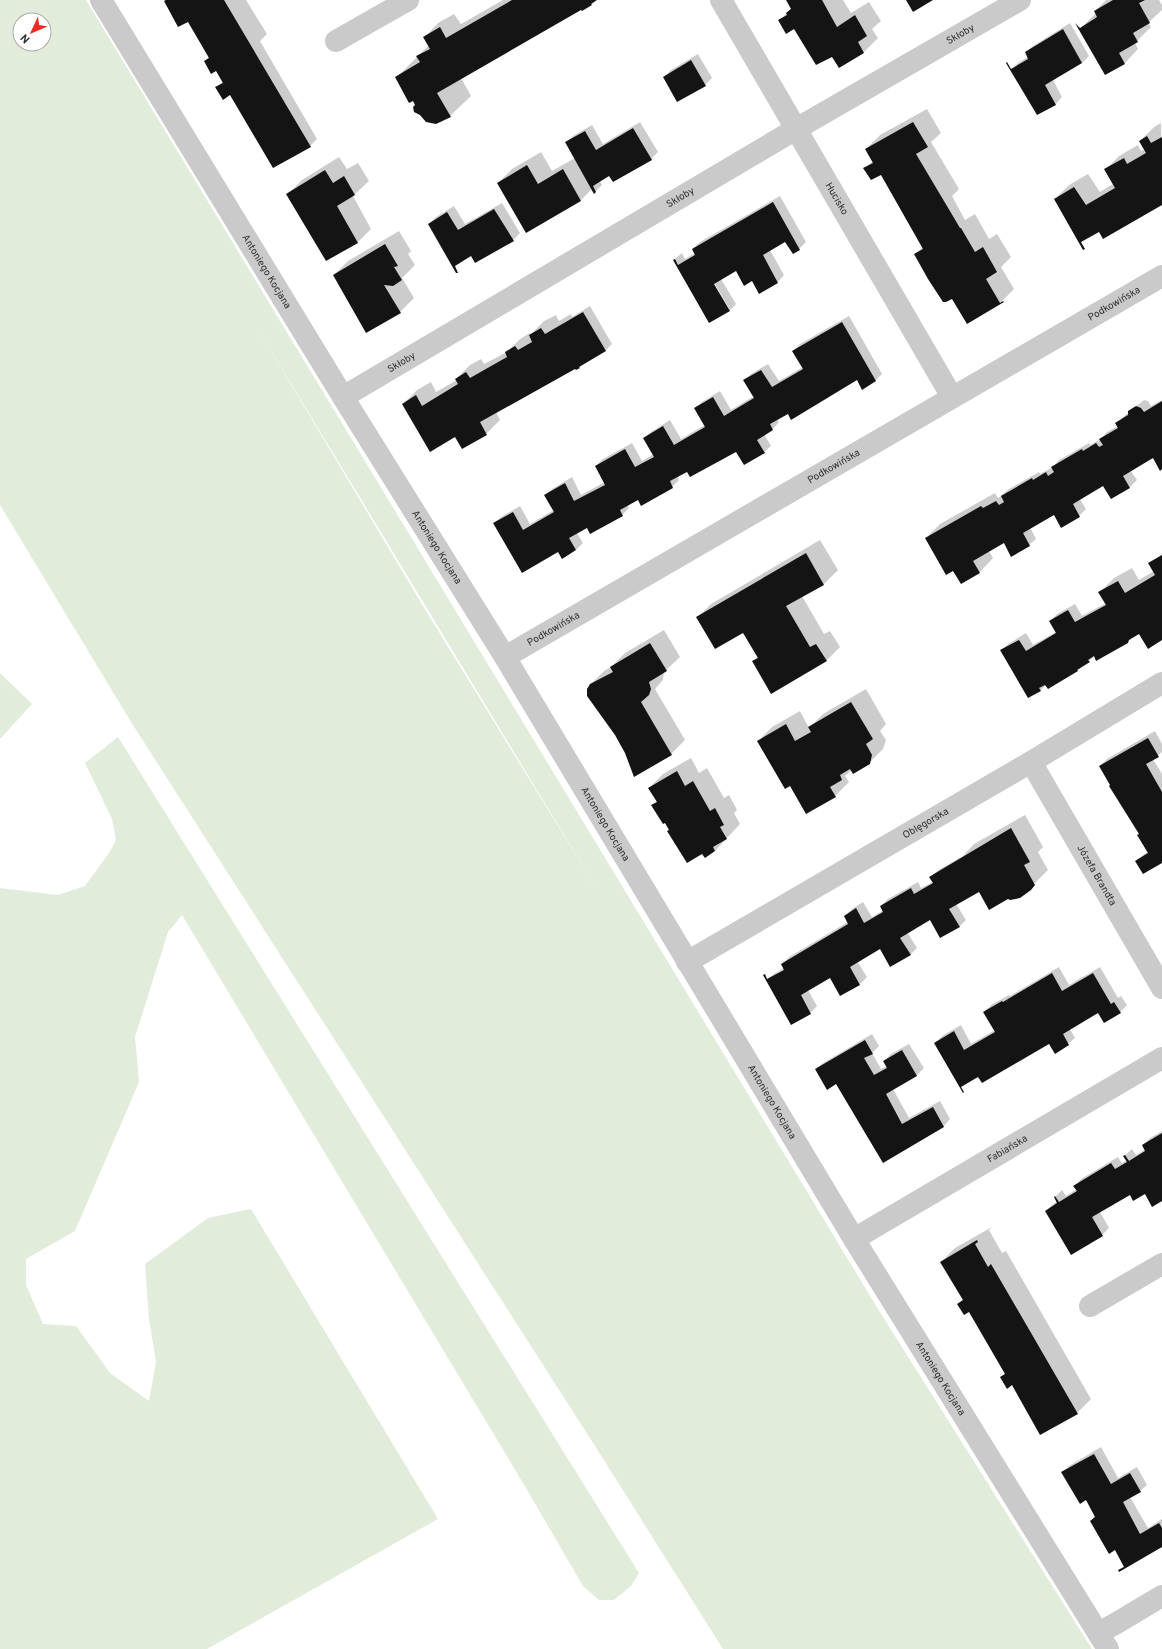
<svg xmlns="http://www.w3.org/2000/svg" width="1162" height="1649" font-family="Overpass,sans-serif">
  <rect width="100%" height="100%" fill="#fff"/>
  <g fill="#e2ecda" fill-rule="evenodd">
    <path d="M0 0H86L878 1309 1092 1649H723L595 1446 131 722 0 505ZM20 20H44V44H20ZM258 329 598 891 426 611Z"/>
    <path d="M0 673 32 704 0 739Z"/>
    <path d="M118 737 639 1573 631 1586 614 1600H599L583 1586 526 1488 182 915 168 932 135 1037 139 1082 75 1231 26 1259V1285L43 1324 76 1326 110 1373 149 1401 156 1362 149 1319 145 1264 208 1218 251 1209 438 1519 207 1649H0V888L58 895 85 886 109 853 116 840 112 819 85 763Z"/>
  </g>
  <g fill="#0003">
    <path d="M166 0H246L267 34 260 41 317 139 310 146 231 94 217 87 223 81 217 70 205 61 209 57 188 20Z"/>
    <path d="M503 0H596L591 5 581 9 461 78 471 96 450 116 437 123 427 121 413 99 396 78 429 45 425 37 438 23 454 14 461 24Z"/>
    <path d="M787 0H843L851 13 869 2 881 21 872 29 878 38 864 52 839 66 832 55 795 28 780 20 792 8Z"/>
    <path d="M1106 0H1159L1162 5V10L1148 23 1151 27 1135 43 1138 49 1125 63 1106 74 1080 29 1096 13 1095 11Z"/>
    <path d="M1070 23 1089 56 1082 63 1053 80 1062 97 1056 104 1038 114 1011 70 1018 63 1028 57 1026 52 1033 46Z"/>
    <path d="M698 54 712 78 705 85 678 101 664 77 671 70Z"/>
    <path d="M927 109 941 133 931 142 959 189 952 196 965 220 975 214 989 239 997 234 1011 257 1001 267 1014 289 1000 303 952 297 915 254 923 247 881 173 865 168 873 161 866 149 880 135Z"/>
    <path d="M640 122 658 152 651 159 610 175 600 181 602 185 595 192 592 189 581 200 526 232 498 183 512 169 541 152 552 171 575 158 566 143 573 136 592 125 603 144Z"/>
    <path d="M1161 123 1162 204 1100 231 1055 199 1069 185 1088 174 1100 192 1113 184 1105 170 1119 156 1138 145 1141 151 1145 149 1140 141 1154 127Z"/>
    <path d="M339 157 347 169 358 163 369 181 353 196 371 229 357 243 288 194 302 180Z"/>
    <path d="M780 196 806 242 799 249 786 241 770 250 784 275 778 282 759 292 752 279 736 270 721 279 736 304 730 310 712 279 710 280 728 310H730L710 321 674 260 682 253 685 259 695 253 693 249 700 242Z"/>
    <path d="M502 203 520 233 513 240 472 255 429 224 436 217 454 206 465 224Z"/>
    <path d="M399 231 411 251 408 254 415 265 402 278 414 298 400 312 334 275 348 261Z"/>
    <path d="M590 306 612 344 605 351 579 367 576 369 575 367 496 412 500 420 486 434 455 435 403 404 417 390 431 382 436 392 457 380 456 379 470 365 481 359 484 364 507 352 520 339 530 333 531 334 544 321 556 315 559 321 571 314 572 317Z"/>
    <path d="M849 316 882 374 875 381 857 379 777 419 779 422 773 429 764 434 771 446 764 452 736 451 687 470 677 476 679 480 672 487 638 499 627 505 629 508 622 515 588 527 577 533 583 543 576 550 562 557 558 551 494 523 501 517 520 506 530 524 554 510 545 495 552 489 572 477 581 495 605 482 596 466 603 459 632 443 642 461 654 454 645 438 651 432 670 420 681 439 705 425 695 408 702 402 720 391 731 410 754 396 744 380 751 374 768 364 779 381 803 367 793 351 800 344Z"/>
    <path d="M1144 400 1148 401 1151 406 1162 400V468L1153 457 1130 470 1137 480 1130 487 1112 498 1104 485 1080 499 1086 509 1079 516 1054 514 1030 527 1036 539 1029 545 1004 542 989 551 993 558 980 572 961 583 954 570 926 538 940 524 995 493 998 498 1009 489 1039 472 1040 474 1053 467 1059 460 1089 443 1090 445 1101 439 1107 432 1118 426 1116 423 1123 417Z"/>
    <path d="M820 540 838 570 824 584 802 596 824 634 830 631 840 647 826 661 753 662 758 656 744 632 697 618 711 604Z"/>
    <path d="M1162 554V639L1140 632 1127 642 1095 656 1077 671 1046 685 1041 690 1028 697 1001 651 1008 644 1026 633 1033 645 1056 632 1050 621 1057 614 1075 604 1082 616 1106 603 1100 592 1114 578 1132 568 1139 580 1154 571 1150 564Z"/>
    <path d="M664 630 680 657 664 672 663 680 655 689 685 740 671 754 626 753 590 685 604 671 611 667 625 653Z"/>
    <path d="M866 689 886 724 880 731 886 740 883 749 869 763 852 770 845 776 849 782 835 796 790 785 758 741 772 727 800 711 809 728 823 714Z"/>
    <path d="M1155 731 1162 744V752L1153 759 1162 774V862L1136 861 1148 851 1140 834 1100 766 1107 759Z"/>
    <path d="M691 758 699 773 707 768 724 798 729 795 737 810 734 813 740 824 715 851 705 857 703 852 670 830 653 805 657 801 649 788 663 774Z"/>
    <path d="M1025 815 1043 847 1038 852 1048 870 1023 895 979 890 956 904 966 920 959 927 930 919 907 932 917 948 910 955 880 948 857 961 867 977 860 984 841 995 830 977 808 990 817 1006 810 1013 767 980 774 974 784 968 782 964 789 957 848 922 845 916 852 909 863 902 872 917 884 910 881 906 888 899 918 882 921 888 933 882 930 878 937 871 963 856 974 844Z"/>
    <path d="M1059 967 1069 985 1100 967 1118 998 1121 996 1127 1005 1120 1012H1098L1070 1029 1075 1038 1068 1044 1049 1042 979 1075 935 1043 942 1036 961 1025 971 1044 995 1030 984 1012 991 1005 1009 995 1010 996Z"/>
    <path d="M872 1034 879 1046 872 1053 881 1069 887 1066 884 1061 891 1054 909 1044 924 1068 917 1075 893 1089 909 1118 940 1101 950 1119 944 1126 883 1161 836 1083 816 1069 823 1063Z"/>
    <path d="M1162 1131V1200L1145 1193 1131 1194 1100 1212 1109 1228 1102 1235 1046 1211 1057 1201 1055 1197 1062 1190 1066 1196 1077 1189 1075 1186 1081 1179 1118 1157 1122 1163 1127 1160 1124 1156 1132 1149 1136 1155 1146 1149 1143 1145 1150 1138Z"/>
    <path d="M992 1227 989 1230 1002 1253 1006 1251 1091 1399 1077 1413 1012 1384 1001 1377 1006 1373 970 1310 959 1304 963 1299 941 1262 955 1248Z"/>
    <path d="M1101 1447 1118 1478 1137 1467 1147 1485 1140 1491 1130 1497 1148 1528 1162 1519V1546L1119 1571 1125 1565 1115 1549 1091 1521 1096 1516 1086 1499 1063 1472 1069 1466Z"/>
  </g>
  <g fill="#141414">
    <path d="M166 0H224L311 147 273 168 230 95 223 100 215 87 223 83 216 71 211 74 204 61 209 58 188 22 178 27 164 1Z"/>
    <path d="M512 0H597L591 4 592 5 582 11 581 10 437 93 451 117 436 124 426 122 420 115 414 112 413 107 415 105 413 101 409 103 395 77 420 62 416 56 430 49 423 37 440 27 446 38Z"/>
    <path d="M786 0H822L837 27 855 15 867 36 858 42 864 53 839 68 832 57 816 65 794 29 786 34 778 20 787 15 786 13 791 9Z"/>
    <path d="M906 0H933L913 12Z"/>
    <path d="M1113 0H1145L1139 3 1150 23 1133 33 1138 42 1119 53 1125 64 1105 75 1075 23 1080 28 1097 17 1094 11Z"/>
    <path d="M1063 29 1082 63 1045 85 1056 105 1037 115 1006 63 1007 62 1011 69 1028 59 1025 52Z"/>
    <path d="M691 60 706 86 677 102 663 77Z"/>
    <path d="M913 122 928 147 916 154 960 228H961L975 252 983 247 997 272 986 279 1000 303 1003 301 1004 302 967 324 952 299 946 302H943L928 279 914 254 923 249 881 175 871 180 863 168 873 163 865 149Z"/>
    <path d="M633 128 652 160 613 182 609 176 593 186 596 192 594 194 565 142 585 131 596 150Z"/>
    <path d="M1147 136 1151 143 1162 137V205L1103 239 1099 232 1081 242 1085 249 1083 250 1054 199 1074 187 1086 205 1115 188 1104 169 1124 158 1127 164 1146 153 1139 141Z"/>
    <path d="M527 165 538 184 563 169 581 201 526 233 497 183Z"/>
    <path d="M325 170 333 183 344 176 355 195 337 206 358 243 326 261 286 194Z"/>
    <path d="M773 202 800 250 793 254 785 242 763 255 778 283 759 294 752 281 744 286 736 271 714 284 730 311 709 323 673 260 675 259 678 265 695 255 692 249Z"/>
    <path d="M494 209 514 241 475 263 471 256 455 266 458 273H456L428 224 447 212 458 230Z"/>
    <path d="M385 244 398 266 394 267 402 280 393 286 384 285 401 313 366 333 333 275Z"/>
    <path d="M583 312 606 351 579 367 580 368 576 370 575 369 480 422 487 435 462 449 455 437 430 452 402 404 416 395 422 406 458 384 455 379 466 372 470 378 507 357 505 352 515 346 518 350 532 342 529 335 541 328 545 334Z"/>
    <path d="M842 322 876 381 862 390 857 380 791 420 788 414 770 424 773 430 757 440 765 453 744 465 736 452 690 477 687 472 670 481 673 488 641 506 638 500 620 510 623 516 590 534 587 528 569 538 576 550 562 559 558 552 522 573 493 523 513 512 523 530 554 512 544 495 565 483 574 501 605 485 595 466 625 449 635 467 654 457 643 438 663 426 674 445 705 427 694 408 713 397 724 416 754 398 743 380 761 370 772 387 803 369 792 351Z"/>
    <path d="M1162 401V469L1160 471 1153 458 1123 476 1130 488 1111 499 1103 486 1073 504 1080 517 1061 528 1054 515 1023 533 1030 546 1011 557 1004 543 973 561 980 573 961 584 953 571 946 575 925 538 981 506 983 508 996 501 999 505 1004 502 1001 496 1032 478 1033 480 1046 472 1048 476 1054 472 1051 467 1082 449 1083 451 1096 443 1099 447 1103 445 1099 439 1118 428 1115 423 1128 415V411L1136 406 1141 408 1144 412Z"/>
    <path d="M806 553 824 585 786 606 810 647 816 644 827 661 771 694 752 661 758 658 743 633 715 649 696 617Z"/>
    <path d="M1162 555V640L1148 649 1139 634 1129 640 1128 643 1096 661 1094 656 1088 660 1090 662 1077 670 1078 671 1048 689 1045 685 1039 688 1041 691 1028 698 1000 650 1019 640 1026 651 1056 633 1049 621 1068 610 1075 622 1106 605 1098 592 1118 581 1125 593 1155 575 1148 563Z"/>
    <path d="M650 643 667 671 649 682 651 689 649 695 641 702 672 755 634 777 625 753 615 735 587 696V689L590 684 613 672 610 667Z"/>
    <path d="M851 702 873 739 866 744 872 755 870 764 853 774 850 769 840 775 842 780 830 787 836 797 806 814 790 786 785 789 757 741 786 724 795 741 811 732 808 727Z"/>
    <path d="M1148 738 1159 757 1146 764 1162 792V863L1143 874 1135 861 1148 853 1137 835 1139 834 1109 786 1110 785 1099 766Z"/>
    <path d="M677 771 685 786 693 781 710 811 715 808 724 825 720 827 727 839 713 847 715 851 705 858 702 854 687 863 667 831 669 830 665 823 663 824 651 805 657 802 648 788Z"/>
    <path d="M1011 828 1030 862 1024 865 1035 885 1031 890 1020 898 1010 900 1008 899 989 910 979 892 949 909 960 927 940 938 930 920 900 938 911 955 890 967 880 949 850 967 860 985 840 996 830 978 801 995 811 1014 791 1025 763 975 765 974 767 979 784 970 781 964 848 924 844 916 856 908 864 923 883 912 880 906 911 888 914 894 933 883 929 877Z"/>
    <path d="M1052 973 1062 991 1093 973 1111 1004 1114 1002 1121 1013 1104 1023 1098 1013 1063 1034 1069 1045 1055 1054 1049 1044 982 1083 978 1077 961 1087 964 1092 963 1093 934 1043 954 1031 964 1050 995 1032 983 1012 1002 1001 1003 1002Z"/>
    <path d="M865 1040 873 1054 864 1058 874 1075 887 1068 883 1061 902 1050 917 1076 886 1094 902 1124 933 1107 944 1127 883 1163 836 1084 827 1090 815 1069Z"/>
    <path d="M1162 1133V1201L1152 1207 1145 1194 1133 1201 1130 1195 1092 1217 1103 1236 1071 1255 1045 1211 1057 1203 1054 1197 1055 1196 1059 1202 1077 1191 1073 1186 1111 1163 1115 1169 1127 1162 1123 1156 1125 1155 1129 1161 1145 1151 1142 1145Z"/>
    <path d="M977 1240 978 1242 975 1244 988 1267 991 1264 1078 1414 1040 1435 1012 1385 1007 1389 1000 1377 1005 1374 969 1312 964 1315 957 1304 963 1300 940 1262Z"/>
    <path d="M1094 1454 1111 1484 1130 1473 1141 1492 1123 1502 1140 1534 1159 1523 1162 1528V1547L1119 1572 1118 1570 1124 1567 1115 1550 1109 1554 1090 1521 1095 1517 1086 1500 1080 1504 1061 1472Z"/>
  </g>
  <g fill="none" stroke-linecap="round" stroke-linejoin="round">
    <g stroke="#cacaca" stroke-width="22">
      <path id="s1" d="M101 0 343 397 505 657 854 1239 1108 1649"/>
      <path id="s2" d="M721 0 952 397"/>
      <path d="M336 41 408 0"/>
      <path id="s3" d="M343 397 796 129 1020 0"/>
      <path id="s4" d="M505 657 1162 276"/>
      <path id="s5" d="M1031 762 1162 988"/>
      <path id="s6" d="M687 962 1031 762 1162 683"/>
      <path id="s7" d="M854 1239 1162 1058"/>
      <path d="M1090 1306 1162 1264"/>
      <path d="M1098 1633 1115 1624 1162 1596"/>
    </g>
  </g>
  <g text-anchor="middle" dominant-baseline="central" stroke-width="4" stroke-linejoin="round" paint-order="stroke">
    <g font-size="10" fill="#2d2d2d" stroke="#fff">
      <text stroke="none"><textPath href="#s3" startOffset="716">Skłoby</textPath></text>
      <text stroke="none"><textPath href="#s3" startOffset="392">Skłoby</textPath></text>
      <text stroke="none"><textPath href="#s2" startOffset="230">Hucisko</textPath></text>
      <text stroke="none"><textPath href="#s1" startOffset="318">Antoniego Kocjana</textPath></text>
      <text stroke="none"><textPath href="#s4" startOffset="704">Podkowińska</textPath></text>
      <text stroke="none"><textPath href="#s3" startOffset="68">Skłoby</textPath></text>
      <text stroke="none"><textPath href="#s4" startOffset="380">Podkowińska</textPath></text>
      <text stroke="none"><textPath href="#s1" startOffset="642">Antoniego Kocjana</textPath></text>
      <text stroke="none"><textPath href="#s4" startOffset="56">Podkowińska</textPath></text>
      <text stroke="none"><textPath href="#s1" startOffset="966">Antoniego Kocjana</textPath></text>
      <text stroke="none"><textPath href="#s6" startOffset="276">Oblęgorska</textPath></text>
      <text stroke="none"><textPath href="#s5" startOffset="131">Józefa Brandta</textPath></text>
      <text stroke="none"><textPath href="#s1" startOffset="1290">Antoniego Kocjana</textPath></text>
      <text stroke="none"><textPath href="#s7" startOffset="178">Fabiańska</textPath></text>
      <text stroke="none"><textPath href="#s1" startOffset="1614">Antoniego Kocjana</textPath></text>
    </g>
  </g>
  <g transform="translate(32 32) rotate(226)"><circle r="19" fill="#ffffff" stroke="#ababab"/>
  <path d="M0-3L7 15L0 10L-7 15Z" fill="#ed2b26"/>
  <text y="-6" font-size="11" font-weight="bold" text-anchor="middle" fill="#2d2d2d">N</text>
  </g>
</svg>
